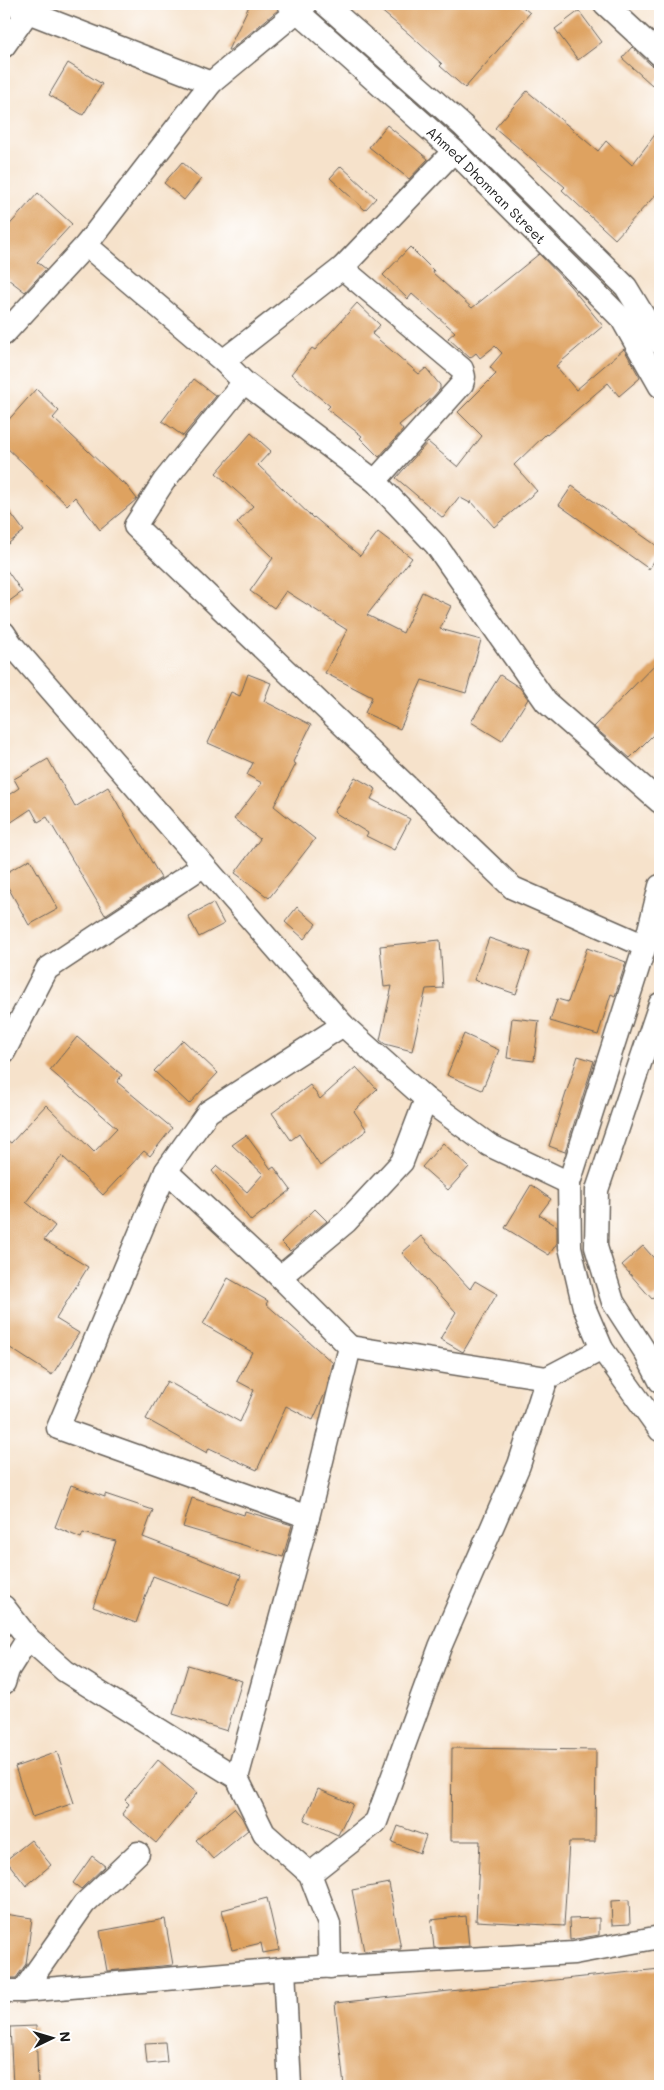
<svg xmlns="http://www.w3.org/2000/svg" width="664" height="2090" font-family="Mali,sans-serif">
  <rect width="100%" height="100%" fill="#fff"/>
  <filter id="ink" filterUnits="userSpaceOnUse"><feTurbulence type="fractalNoise" baseFrequency=".02" numOctaves="2"/><feDisplacementMap in="SourceGraphic" scale="10" xChannelSelector="R" yChannelSelector="G"/><feConvolveMatrix kernelMatrix="1 2 1 2 8 2 1 2 1" color-interpolation-filters="sRGB"/></filter>
  <filter id="wash" filterUnits="userSpaceOnUse"><feTurbulence type="fractalNoise" baseFrequency=".0096" numOctaves="4" result="noise"/><feDisplacementMap in="SourceGraphic" scale="20" xChannelSelector="R" yChannelSelector="G"/><feGaussianBlur stdDeviation="1.12" result="paint"/><feColorMatrix in="noise" values="0 0 0 0 0 0 0 0 0 0 0 0 0 0 0 0 0 1.4 0 .05"/><feComposite in="paint" operator="in"/></filter>
  <g filter="url(#wash)">
    <rect width="100%" height="100%" fill="#f6e2cb"/>
    <g id="blocks">
      <g fill="#dea260">
        <path d="M250 4H276L278 10 230 50H228Z"/>
        <path d="M373 4H519L530 13 465 88 440 66 442 64 409 34Z"/>
        <path d="M579 11 602 42 578 60 555 29Z"/>
        <path d="M632 47 651 65 660 68V76L652 85 622 58Z"/>
        <path d="M68 63 102 84 83 115 49 95Z"/>
        <path d="M527 91 598 151 606 141 632 165 660 128V190L615 239 562 190 565 187 495 128Z"/>
        <path d="M387 125 428 159 409 179 369 147Z"/>
        <path d="M182 162 201 179 184 200 164 183Z"/>
        <path d="M341 166 376 198 365 210 330 178Z"/>
        <path d="M38 193 72 224 37 262 46 269 25 292 4 276V231Z"/>
        <path d="M410 247 434 271 433 273 472 308 539 254 570 286 603 326 556 366 576 390 624 349 640 378 619 396 608 383 547 435 546 434 514 465 537 491 494 527 471 501 470 503 459 497 443 518 396 478 428 442 458 467 482 436 458 412 496 374 490 367 502 353 495 346 480 358 476 353 470 358 448 338 455 332 412 294 408 299 383 275Z"/>
        <path d="M357 303 380 325 372 334 419 374 426 368 440 385V389L432 398 399 425 403 430 379 457 360 438 362 436 327 409 330 406 291 374 312 348 315 350Z"/>
        <path d="M194 379 216 396 183 436 162 421Z"/>
        <path d="M36 389 59 411 53 418 122 483 123 481 137 499 100 530 75 497 67 505 4 445V425Z"/>
        <path d="M251 433 271 451 258 465 313 518 314 517 360 556 378 532 412 558 367 615 403 633 422 592 451 606 440 629 481 640 466 693 422 680 400 729 365 713 372 697 325 673 347 630 286 591 274 608 250 591 273 558 237 523 253 506 216 473Z"/>
        <path d="M572 486 660 548V552L649 569 559 505Z"/>
        <path d="M4 504 24 531 4 547Z"/>
        <path d="M4 566 22 592 4 605Z"/>
        <path d="M660 659V728L630 758 594 727Z"/>
        <path d="M248 674 271 683 264 701 311 725 293 762 296 764 274 806 315 839 269 898 235 873 260 839 234 819 262 783 247 775 253 763 208 743 231 692 240 696Z"/>
        <path d="M500 675 520 688 528 699 502 741 471 722Z"/>
        <path d="M48 759 75 807 108 787 161 878 105 915 47 817 38 822 31 809 4 827V798L19 788 14 779Z"/>
        <path d="M355 777 376 789 371 799 410 819 394 850 366 836 368 833 334 812Z"/>
        <path d="M30 859 58 909 29 925 4 880V874Z"/>
        <path d="M213 903 224 924 199 937 188 916Z"/>
        <path d="M297 907 316 924 304 939 285 922Z"/>
        <path d="M489 938 530 952 516 994 474 980Z"/>
        <path d="M440 940 443 988 426 989 412 1051 385 1044 380 1040 392 986 384 987 380 946Z"/>
        <path d="M587 948 626 962 615 996 611 994 598 1035 550 1021 557 999 568 1002Z"/>
        <path d="M512 1018 539 1021 534 1061 507 1058Z"/>
        <path d="M464 1034 499 1050 482 1090 447 1075Z"/>
        <path d="M77 1037 122 1075 117 1082 172 1128 150 1156 144 1151 103 1195 62 1156 26 1202 55 1226 44 1240 88 1267 56 1319 79 1333 52 1375 4 1344V1138L11 1143 46 1105 94 1152 117 1128 50 1070Z"/>
        <path d="M183 1040 218 1073 189 1104 154 1071Z"/>
        <path d="M578 1056 594 1061 565 1152 549 1146Z"/>
        <path d="M356 1067 377 1089 354 1111 367 1130 320 1166 299 1134 291 1140 272 1113 310 1085 320 1099Z"/>
        <path d="M246 1135 271 1169 274 1167 291 1190 251 1221 212 1171 217 1166 247 1192 263 1174 232 1145Z"/>
        <path d="M443 1143 469 1167 448 1190 422 1167Z"/>
        <path d="M531 1185 551 1199 539 1215 557 1226V1243L549 1255 505 1228Z"/>
        <path d="M315 1209 327 1221 290 1251 281 1242Z"/>
        <path d="M421 1236 470 1289 475 1281 497 1294 463 1352 440 1339 456 1312 402 1253Z"/>
        <path d="M643 1246 660 1265V1292L652 1299 622 1265Z"/>
        <path d="M228 1278 268 1301 266 1304 333 1363 326 1391 313 1420 286 1406 257 1470 209 1448 207 1453 146 1419 167 1381 240 1422 254 1390 237 1381 252 1352 203 1324Z"/>
        <path d="M71 1485 105 1497V1494L153 1510 143 1537 241 1575 229 1605 153 1576 136 1623 93 1607 116 1541 83 1533 81 1538 55 1527Z"/>
        <path d="M192 1498 244 1515 245 1511 292 1525 283 1557 183 1527Z"/>
        <path d="M188 1665 242 1681 227 1731 173 1714Z"/>
        <path d="M452 1748 596 1750 595 1842H569L564 1926 476 1921 480 1841H451Z"/>
        <path d="M57 1752 74 1803 32 1817 15 1767Z"/>
        <path d="M158 1760 197 1793 156 1843 122 1814 129 1804 125 1800Z"/>
        <path d="M318 1789 353 1804 338 1835 304 1820Z"/>
        <path d="M234 1808 242 1818 248 1830 213 1859 196 1840Z"/>
        <path d="M398 1826 426 1836 420 1853 392 1842Z"/>
        <path d="M31 1840 51 1865 26 1886 6 1860Z"/>
        <path d="M92 1856 105 1866 81 1889 73 1883Z"/>
        <path d="M389 1883 401 1949 364 1951 352 1890Z"/>
        <path d="M267 1898 279 1950 263 1953 261 1943 232 1950 222 1910Z"/>
        <path d="M629 1900 630 1924 612 1925 611 1901Z"/>
        <path d="M4 1914 32 1918 26 1964 16 1978H4Z"/>
        <path d="M466 1916 469 1946 434 1948 431 1920Z"/>
        <path d="M599 1918V1935L570 1940 569 1919Z"/>
        <path d="M165 1919 173 1965 107 1971 100 1931Z"/>
        <path d="M660 1969V2086H344L335 2003Z"/>
        <path d="M36 2026 38 2086H13L10 2027Z"/>
        <path d="M165 2042 167 2062 147 2064 145 2043Z"/>
      </g>
    </g>
  </g>
  <g filter="url(#ink)">
    <use href="#blocks" fill-opacity="0" stroke="#686159" stroke-width="1"/>
    <g fill="none" stroke-linecap="round" stroke-linejoin="round">
      <g stroke="#686159" stroke-width="25">
        <g id="minor">
          <path d="M12 4 28 12 211 83"/>
          <path id="s1" d="M289 4 454 151 622 319 660 386"/>
          <path d="M325 4 462 125 626 287 660 343"/>
          <path d="M605 4 660 55"/>
          <path d="M4 46 28 12"/>
          <path d="M86 245 223 361 244 382 375 481 436 545 546 702 660 802"/>
          <path d="M342 268 462 369 464 377 462 384 375 481"/>
          <path d="M4 334 86 245 211 83 306 4"/>
          <path d="M223 361 342 268 454 151"/>
          <path d="M244 382 164 481 135 526 513 888 645 946"/>
          <path d="M4 633 12 645 343 1025 426 1099 489 1145 569 1183"/>
          <path d="M660 886 645 946 569 1183 570 1247 584 1307 602 1349 660 1430"/>
          <path d="M660 1004 597 1190 596 1247 613 1302 644 1350 660 1381"/>
          <path d="M4 1052 47 969 203 866"/>
          <path d="M166 1171 280 1277 350 1347 308 1517 237 1778"/>
          <path d="M280 1277 346 1222 402 1162 426 1099"/>
          <path d="M350 1347 547 1378"/>
          <path d="M308 1517 58 1428 166 1171 208 1112 343 1025"/>
          <path d="M4 1607 28 1638 65 1671 237 1778 264 1833 310 1874 329 1924 330 1967"/>
          <path d="M4 1683 8 1670 28 1638"/>
          <path d="M310 1874 376 1822 440 1647 519 1465 547 1378 602 1349"/>
          <path d="M284 1969 290 2086"/>
          <path d="M4 1991H23L284 1969 574 1953 660 1937"/>
          <path d="M23 1991 84 1904 138 1853"/>
        </g>
      </g>
      <use href="#minor" stroke="#fff" stroke-width="22"/>
    </g>
  </g>
  <g text-anchor="middle" dominant-baseline="central" stroke-width="5" stroke-linejoin="round" paint-order="stroke">
    <g font-size="14" fill="#1c1c1c" stroke="#fff">
      <text stroke="none"><textPath href="#s1" startOffset="268">Ahmed Dhomran Street</textPath></text>
    </g>
  </g>
  <rect width="664" height="2090" fill="none" stroke="#fff" stroke-width="20"/>
  <g transform="translate(52 2038) rotate(85)" stroke="#ffffff" stroke-width="4" paint-order="stroke">
  <path d="M0-4L9 19L0 12L-9 19Z" fill="#1c1c1c"/>
  <text y="-8" font-size="14" font-weight="bold" text-anchor="middle" fill="#1c1c1c">N</text>
  </g>
</svg>
